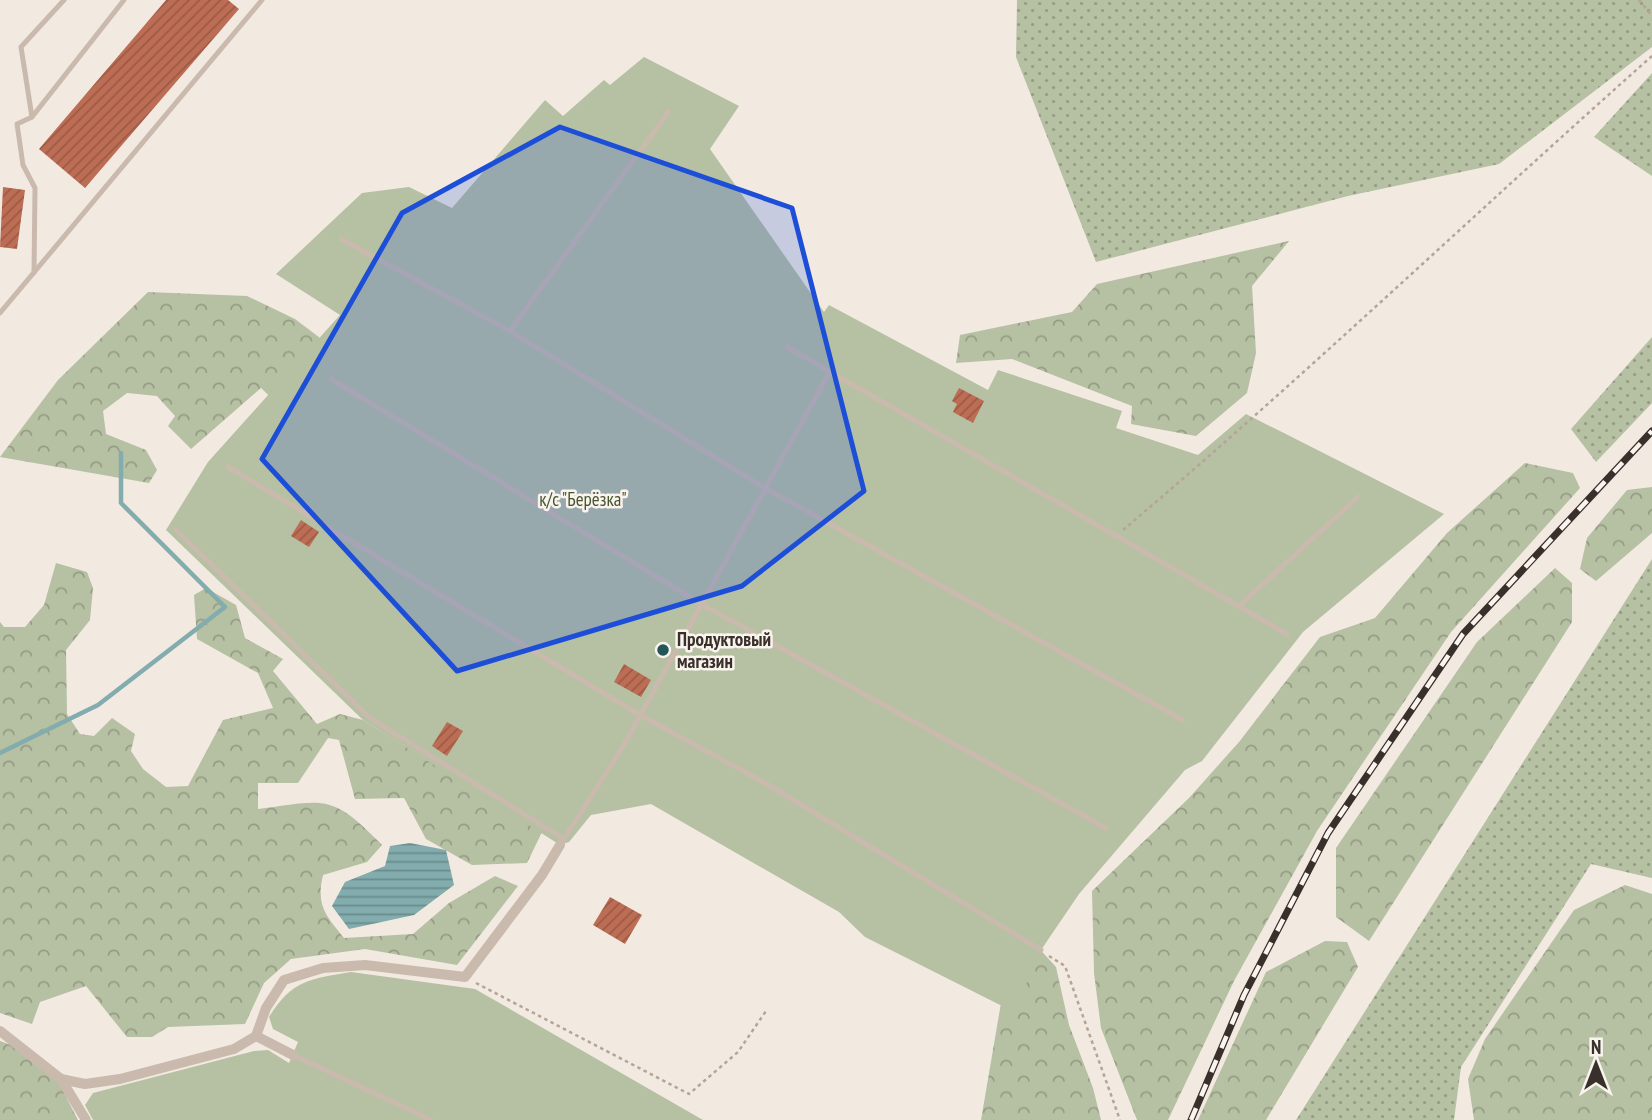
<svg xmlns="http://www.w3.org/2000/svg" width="1652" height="1120" font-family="'PT Sans Narrow',sans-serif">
  <defs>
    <pattern id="grass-dots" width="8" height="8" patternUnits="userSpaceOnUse" patternTransform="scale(1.75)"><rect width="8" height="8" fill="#b6c0a2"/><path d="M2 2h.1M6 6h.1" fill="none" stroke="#959c84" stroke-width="1.8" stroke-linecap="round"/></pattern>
    <pattern id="forest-crowns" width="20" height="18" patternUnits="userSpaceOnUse" patternTransform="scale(1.75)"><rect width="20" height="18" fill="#b6c0a2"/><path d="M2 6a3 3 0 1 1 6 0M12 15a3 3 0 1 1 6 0" fill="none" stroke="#959c84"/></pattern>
    <pattern id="water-rules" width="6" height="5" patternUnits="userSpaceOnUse" patternTransform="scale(1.75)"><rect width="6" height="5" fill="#82acad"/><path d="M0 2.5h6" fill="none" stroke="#6b8c8d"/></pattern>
    <pattern id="building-hatch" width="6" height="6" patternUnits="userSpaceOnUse" patternTransform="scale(1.75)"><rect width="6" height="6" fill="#bd6d54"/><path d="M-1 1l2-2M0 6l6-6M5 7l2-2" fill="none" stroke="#9b5a46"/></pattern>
  </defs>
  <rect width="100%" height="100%" fill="#f2eae1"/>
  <g fill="url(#grass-dots)">
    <path d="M1017 0H1652V47L1499 164 1348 196 1096 262 1016 57Z"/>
    <path d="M1652 73V176L1594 137Z"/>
    <path d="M1652 337V403L1596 462 1571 429Z"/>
    <path d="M1652 559V878L1591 864 1461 1067 1454 1120H1296Z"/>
  </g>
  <g fill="url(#forest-crowns)">
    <path d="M1289 241 1252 286 1256 353 1247 393 1196 436 1131 424 1132 406 1012 359 956 363 960 335 1072 312 1097 284Z"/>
    <path d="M148 292 247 296 295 319 340 353 285 411 261 388 191 449 168 426 175 416 157 396 127 393 103 411 106 434 146 450 157 470 149 483 0 457 58 380Z"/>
    <path d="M1525 463 1573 473 1580 488 1451 632 1317 831 1234 981 1168 1120H1137L1101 1028 1094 973 1092 891 1189 798 1239 742 1320 637 1375 618 1447 533Z"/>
    <path d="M1652 487V533L1596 581 1580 569 1587 538 1627 490Z"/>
    <path d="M56 563 87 572 93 588 90 620 66 650 67 714 80 734 94 736 112 718 135 734 131 751 143 769 166 787 188 786 223 720 273 708 258 673 197 639 194 595 206 588 236 605 245 638 283 659 273 671 317 724 340 714 363 720 542 832 527 863 472 865 426 839 404 798 355 799 339 740 328 738 298 783H258V809C327 800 331 793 382 845L367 862 323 875C316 905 325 915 344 938L413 934 449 903 495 876 518 886 457 965 365 949 291 959 264 983 245 1024 168 1027 152 1037H127L86 986 40 1002 32 1024 0 1013V622L4 627H25L44 605Z"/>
    <path d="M1555 568 1572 583V622L1369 941 1336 917V848L1477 642Z"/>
    <path d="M1625 885 1652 894V1120H1474L1468 1079 1485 1039 1574 910Z"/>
    <path d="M1325 941 1347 942 1358 967 1266 1120H1198L1266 972Z"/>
    <path d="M1035 944 1056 967 1069 1025 1093 1088 1101 1120H981L1001 1003Z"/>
    <path d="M0 1041 14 1046 59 1083 78 1120H0Z"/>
  </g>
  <g fill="#b6c0a2">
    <path d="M644 57 739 106 710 149 824 312 829 305 988 390 998 370 1122 411 1116 428 1198 455 1246 414 1444 514 1303 632 1202 761 1185 770 1079 894 1041 950 1014 1012 865 937 839 912 651 804 591 815 569 842 560 845 363 720 166 530 208 462 340 315 276 274 362 193 409 187 452 208 545 100 563 116 604 80 610 85Z"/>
    <path d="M351 972 475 989 703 1120H93L85 1105 93 1093 254 1051 268 1050 289 1063 298 1042 273 1029 269 1017C292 980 310 979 351 972Z"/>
  </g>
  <path fill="url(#water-rules)" d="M410 843 446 850 454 885 414 915 349 929 332 906 345 882 385 866 390 846Z"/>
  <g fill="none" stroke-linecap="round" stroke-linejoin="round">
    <path stroke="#82acad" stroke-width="4.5" d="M0 753 98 705 225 607 121 503V453"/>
  </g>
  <g fill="url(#building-hatch)">
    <path d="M166 0H228L239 9 85 188 39 149Z"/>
    <path d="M3 187 25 190 17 249 0 247Z"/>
    <path d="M959 388 984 401 973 423 953 412 957 404 952 401Z"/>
    <path d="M301 520 319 532 309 547 291 536Z"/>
    <path d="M624 664 651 680 641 697 614 682Z"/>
    <path d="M447 722 463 731 447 756 432 746Z"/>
    <path d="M610 897 642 915 625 944 593 925Z"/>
  </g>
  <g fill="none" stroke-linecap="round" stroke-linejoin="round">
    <g stroke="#b5a498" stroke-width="2.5" stroke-dasharray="3.5 3.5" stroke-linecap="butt">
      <path d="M1639 0 1652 16"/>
      <path d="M1123 530C1304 377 1475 213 1652 56"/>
      <path d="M1049 956 1065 966 1120 1120"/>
      <path d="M476 983 689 1094 738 1052 766 1011"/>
    </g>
    <g stroke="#cabaae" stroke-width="5">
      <path d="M32 117 21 47 64 0"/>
      <path d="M341 239 510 331 765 488 1183 720"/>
      <path d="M34 273 35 188 23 165 17 124 32 117 124 0"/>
      <path d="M0 313 262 0"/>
      <path d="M510 331 669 111"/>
      <path d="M787 347 1287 634"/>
      <path d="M331 379 703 605 1106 828"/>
      <path d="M228 467 640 715 767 784 1041 950"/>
      <path d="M176 530 370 718 564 839"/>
      <path d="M1239 606 1358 497"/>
      <path d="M560 845 624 745 830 371"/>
      <path d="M293 1055 431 1120"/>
    </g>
    <g stroke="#cabaae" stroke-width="10">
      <path d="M0 1031 61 1079 86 1120"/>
      <path d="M256 1036 293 1055"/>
      <path d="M61 1079 85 1084 120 1079 234 1049 256 1036 266 1008 284 980 323 968 365 965 465 977 542 875 560 845"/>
    </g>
    <g stroke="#39302c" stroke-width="7">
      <path id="rail" d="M1191 1120 1244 995 1328 833 1463 634 1652 431"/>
    </g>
    <use href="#rail" stroke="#faf4ee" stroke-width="4.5" stroke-dasharray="13" stroke-linecap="butt"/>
  </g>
  <path fill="#1d4ed8" fill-opacity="0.2" stroke="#1d4ed8" stroke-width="5" stroke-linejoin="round" d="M560 127 792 208 864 491 742 586 457 671 262 459 402 213Z"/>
  <circle fill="#245558" stroke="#faf4ee" stroke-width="2.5" cx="663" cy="650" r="7"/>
  <g text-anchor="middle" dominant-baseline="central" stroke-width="5" stroke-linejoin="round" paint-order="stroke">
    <g font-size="19" fill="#485531" stroke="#faf4ee">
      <text x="583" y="499">к/с "Берёзка"</text>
    </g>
    <g font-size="19" font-weight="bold" fill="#39302c" stroke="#faf4ee" text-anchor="start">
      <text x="677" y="639">Продуктовый<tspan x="677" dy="22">магазин</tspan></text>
    </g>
  </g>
  <g transform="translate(1596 1064)" stroke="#faf4ee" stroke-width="5" paint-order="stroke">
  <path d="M0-5L12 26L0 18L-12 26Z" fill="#39302c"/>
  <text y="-10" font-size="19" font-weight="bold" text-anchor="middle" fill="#39302c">N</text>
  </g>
</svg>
